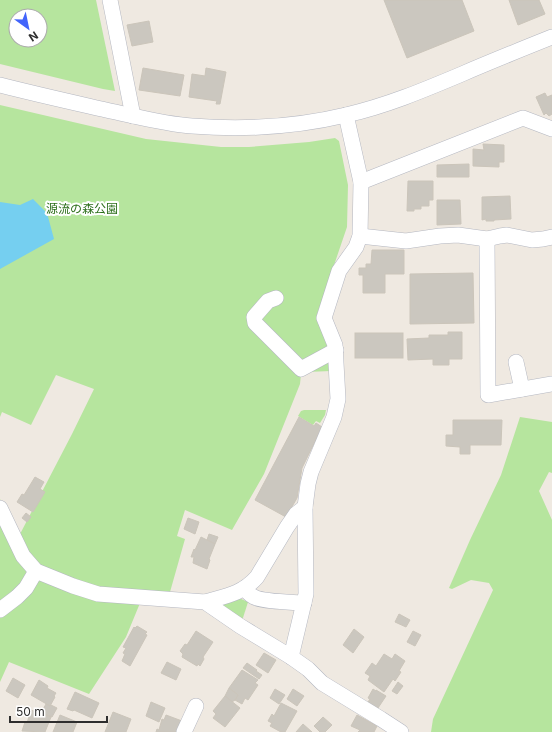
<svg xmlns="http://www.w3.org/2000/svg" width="552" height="732" font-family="Inter,'Noto Sans JP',sans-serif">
  <rect width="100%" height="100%" fill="#efe9e1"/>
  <g fill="#b6e59e" fill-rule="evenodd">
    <path d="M0 0H96L115 91 103 89 0 64ZM16 16H40V40H16Z"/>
    <path d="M0 105 146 139 221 147H249L309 142 335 138 339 141 348 185 347 227 316 318 329 348 331 371 306 372 301 374 300 384 264 474 232 530 185 510 177 536 185 539 170 592 145 591 126 637 89 694 9 662 0 682V499L19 536 72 434 94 389 56 375 31 425 2 412 0 417Z"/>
    <path d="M304 410H326L325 415 320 423 316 421 313 425 298 416 301 411Z"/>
    <path d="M520 417 552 422V473L549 472 539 491 552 520V732H431L433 719 493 590 489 583 471 580 452 589 449 588 470 540 501 475Z"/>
    <path d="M239 598 248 602 242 621 215 603Z"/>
  </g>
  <path fill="#75cff0" d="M33 199 47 213 54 239 0 269V202L20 205Z"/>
  <g fill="#cbc7bf" stroke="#cbc5ba">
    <path d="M384 0H462L474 31 407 58Z"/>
    <path d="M509 0H539L545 14 518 25Z"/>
    <path d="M149 21 153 42 132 46 127 25Z"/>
    <path d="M143 68 184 75 180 96 139 90Z"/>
    <path d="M206 68 226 72 220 104H216L217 101 189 97 192 74 205 76Z"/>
    <path d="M545 93 547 97 552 95V114L549 116 546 113 544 115 536 97Z"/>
    <path d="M483 144 504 145V162H499V167L473 166V149L484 150Z"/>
    <path d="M469 164V177H437V165Z"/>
    <path d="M408 181H433V200H429V206H421V209H414V211H407Z"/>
    <path d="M510 196 511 219 494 220V221H486V219L482 220V197Z"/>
    <path d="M437 200H460L461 224 437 225Z"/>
    <path d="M372 250H404V274H385V293H363V275H359V268H366V264H371Z"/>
    <path d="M473 273 474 323 410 324V274Z"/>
    <path d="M448 332H462V359H449V365H433V359L408 360 407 339 429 338V335H448Z"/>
    <rect x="355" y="333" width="48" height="25"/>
    <path d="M299 417 314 426 316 423 322 427 302 468 297 498 286 517 255 500Z"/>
    <path d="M453 420H502L501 445H470V454H460V447L446 446V435H453Z"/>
    <path d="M35 477 44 482 40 489 45 492 33 512 17 502 22 494 24 495Z"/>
    <path d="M26 513 31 517 27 522 22 518Z"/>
    <path d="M188 518 199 522 195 534 184 529Z"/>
    <path d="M209 534 218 537 215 544 207 540Z"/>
    <path d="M201 537 215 544 209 559 210 560 207 569 193 563 194 557H191L194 549 195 550Z"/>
    <path d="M399 614 410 620 406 627 395 622Z"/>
    <path d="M137 626 147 632 145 634 147 635 130 666 122 661 125 654 123 653 126 648 123 647 134 627 135 628Z"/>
    <path d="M354 629 364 637 353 653 343 645Z"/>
    <path d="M196 631 213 642 203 657 204 659 200 666 198 664 197 666 182 657 183 654 180 651 185 644 187 645Z"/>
    <path d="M413 631 421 635 415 646 407 642Z"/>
    <path d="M264 653 276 660 268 673 256 665Z"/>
    <path d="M384 654 392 659 395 654 405 661 399 671 401 672 395 681 393 679 384 692 368 680 370 676 365 673 372 663 376 666Z"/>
    <path d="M167 662 181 669 176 680 161 673Z"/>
    <path d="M247 663 257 670 256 671 262 675 259 679 243 668Z"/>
    <path d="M242 670 258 680 255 683 258 685 248 700 245 698 242 704 235 700 238 695 229 688Z"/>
    <path d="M13 678 25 685 18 698 6 691Z"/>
    <path d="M39 680 48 686 47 688 56 693 54 696 55 697 50 706 31 695Z"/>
    <path d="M398 682 403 686 397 694 392 691Z"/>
    <path d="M229 688 238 695 235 700 232 702 225 696Z"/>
    <path d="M275 689 285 695 279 704 270 698Z"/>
    <path d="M293 689 304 696 297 706 287 699Z"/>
    <path d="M373 689 376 691V690L386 696 378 708 368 702 370 699 368 698Z"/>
    <path d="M75 692 99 703 92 718 74 710 73 711 67 709Z"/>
    <path d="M225 696 240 708 225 727 213 718 216 714 213 711Z"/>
    <path d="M151 702 165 708 159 722 146 716Z"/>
    <path d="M281 703 297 711 285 732H281L270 726 272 723 268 721 272 714 274 716Z"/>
    <path d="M46 704 50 706 51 705 57 708 52 717 41 713Z"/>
    <path d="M31 710 51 717 45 732 22 731 25 722 27 723Z"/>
    <path d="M113 712 131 719 126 732H105Z"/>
    <path d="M60 715 77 722 73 732H53Z"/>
    <path d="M166 715 182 721 178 732H156L157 729 159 730 162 719 164 720Z"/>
    <path d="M357 715 377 726 374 732H358L360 730 351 726Z"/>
    <path d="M323 717 332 725 325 732H320L314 726Z"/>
    <path d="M303 724 312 732H296Z"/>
  </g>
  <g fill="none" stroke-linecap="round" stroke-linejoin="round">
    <g stroke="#b4b7c1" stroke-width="16">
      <g id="minor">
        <path d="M110 0 133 116"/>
        <path d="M0 85C35 94 71 102 106 110 135 116 163 124 192 126 243 130 296 127 346 115 386 106 424 90 462 74 492 61 522 49 552 37"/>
        <path d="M361 182 523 118 552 129"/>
        <path d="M360 236 406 241 440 236 458 235 487 239 500 236 507 235 532 240 543 239 552 237"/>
        <path d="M487 239 488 395 552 384"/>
        <path d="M276 298 268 301 254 317 255 323 301 369 336 350"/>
        <path d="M516 362 522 389"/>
        <path d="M0 508 23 556 36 571 73 586 98 594 205 602 240 626 291 657 308 669 322 683 381 719 401 732"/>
        <path d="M245 588C247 592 250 595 254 597 263 602 292 602 304 603"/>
        <path d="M205 602C226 596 242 594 257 577L287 527 296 514 305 507"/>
        <path d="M0 610 17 597 26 588 36 571"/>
        <path d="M291 657 306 594 305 507 308 484 311 472 334 417 338 399 335 345 324 318 339 271 356 247 360 236 361 182 346 115"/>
        <path d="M184 732 196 706"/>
      </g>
    </g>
    <use href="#minor" stroke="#fff" stroke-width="15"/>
  </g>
  <g text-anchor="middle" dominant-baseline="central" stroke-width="4" stroke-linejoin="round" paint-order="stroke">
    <g font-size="12" fill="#2c6e1b" stroke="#fff">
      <text x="82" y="208">源流の森公園</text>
    </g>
  </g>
  <g transform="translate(28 28) rotate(147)"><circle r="19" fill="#ffffff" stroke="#ababab"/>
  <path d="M0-3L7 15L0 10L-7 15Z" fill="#4264fb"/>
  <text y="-6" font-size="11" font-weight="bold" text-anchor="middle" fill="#2e2e2e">N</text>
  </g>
  <path d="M10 716v6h97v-6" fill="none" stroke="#2e2e2e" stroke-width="2"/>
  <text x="16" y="716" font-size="12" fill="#2e2e2e" stroke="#ffffff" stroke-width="3" paint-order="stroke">50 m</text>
</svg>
